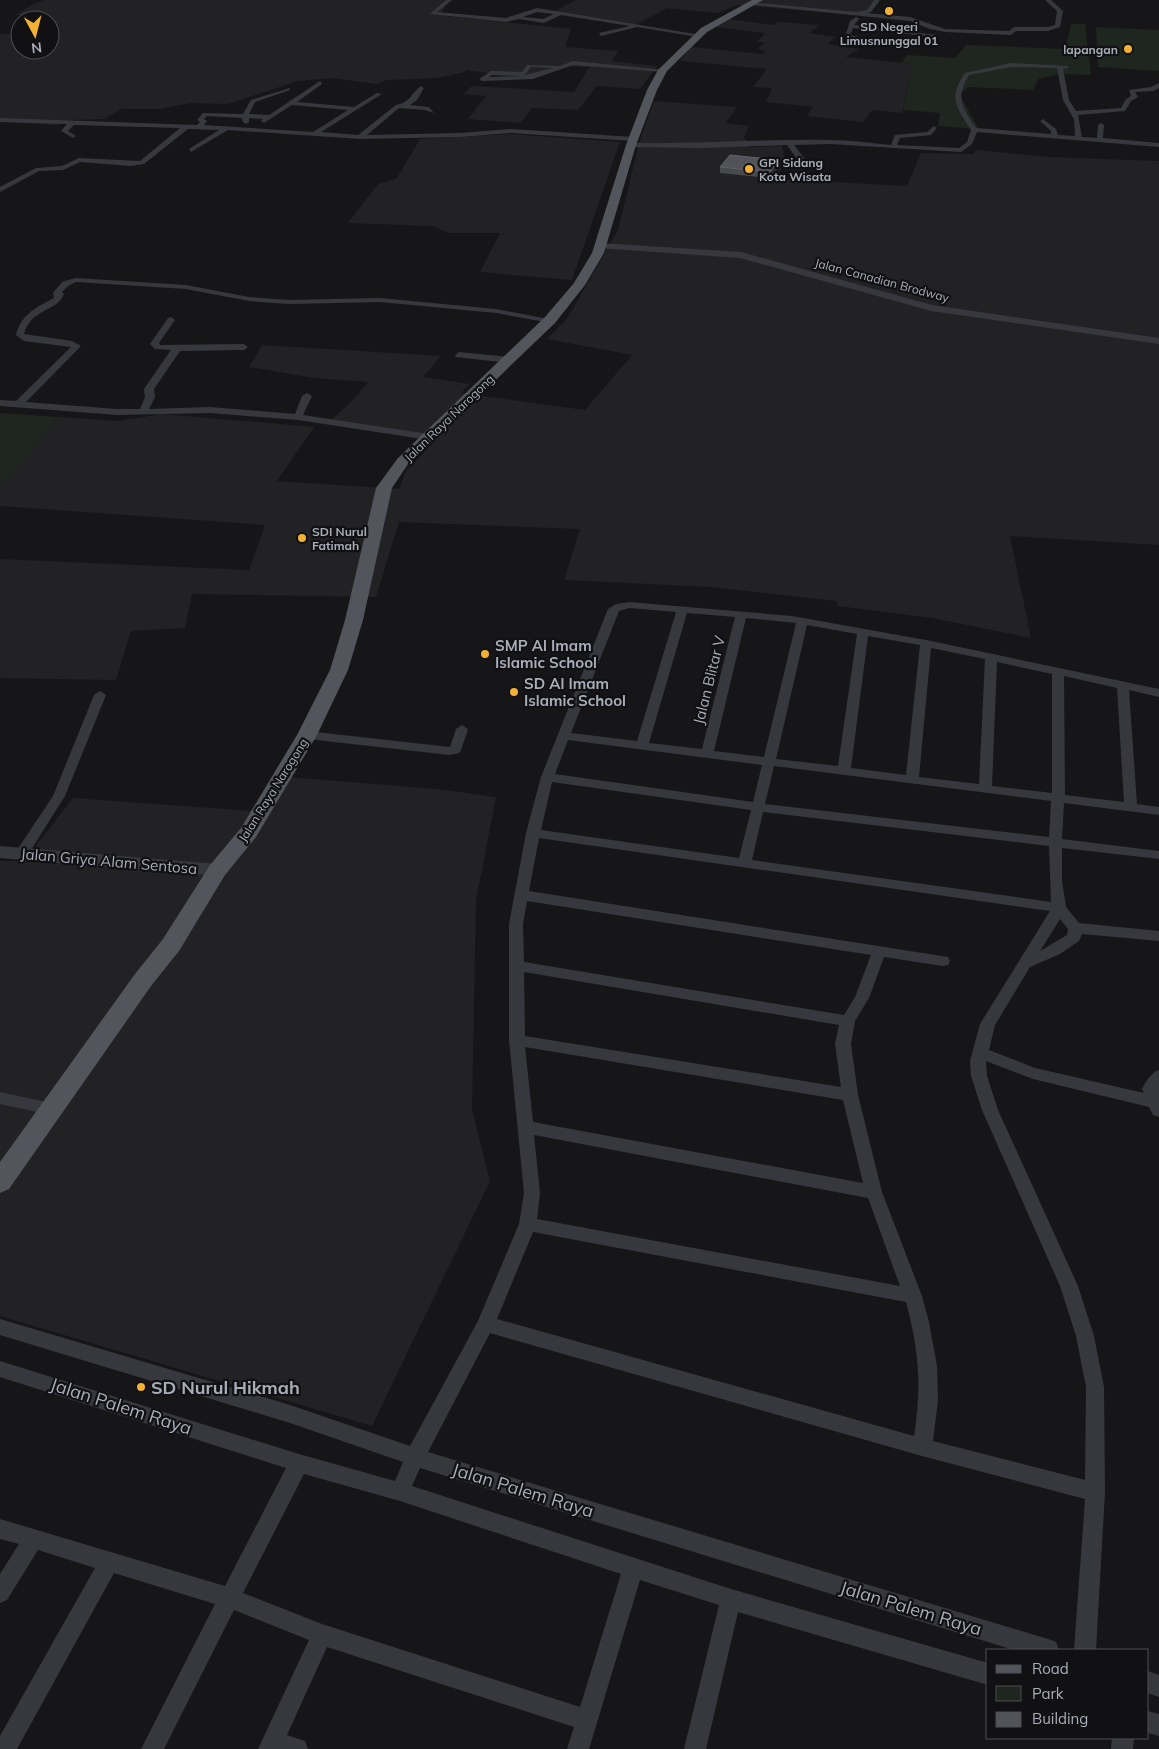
<svg xmlns="http://www.w3.org/2000/svg" width="1159" height="1749" font-family="Mulish,sans-serif">
  <rect width="100%" height="100%" fill="#161618"/>
  <g fill="#222225">
    <path d="M45 0H454L449 1 441 13 444 16 571 29 565 47 618 51 612 61 657 66 640 89 597 86 578 110 532 108 521 123 468 119 486 96 463 94 472 86 574 92 589 67 556 66 528 78 465 70 466 72 437 78 387 80 377 84 331 78 298 81 228 104 190 103 160 109H121L104 119 69 120 58 125 0 122V34H12L20 29V50H50V20H32L37 16 16 15 33 4Z"/>
    <path d="M576 0H875L869 16 737 5 718 13 667 8 635 25 553 12Z"/>
    <path d="M728 19 773 25 778 22 820 25 809 33 835 37 827 44 859 49 846 57 913 64 902 113 872 110 863 122 807 116 813 107 766 102 772 88 753 87 767 69 680 61 691 47 763 54 766 51 758 49 765 42H757L765 33 716 27Z"/>
    <path d="M654 101 737 107 726 123 749 126 744 137 749 147 782 146 785 160 776 179 907 186 921 153 973 154 976 150 1050 157 1159 161V545L1010 536 1031 638 932 618 838 606 836 601 711 587 564 580 580 529 399 522 376 597 192 594 185 628 131 631 116 680 0 678V559L249 570 265 525 0 506V487L59 417 118 421 162 414 314 427 277 481 399 489 406 471 435 441 330 421 354 399 368 382 314 378 249 367 262 345 441 356 423 377 470 384 461 393 585 410 632 355 547 339 566 320 578 300 618 230 639 143Z"/>
    <path d="M510 134 620 142 572 280 480 272 500 233H449L433 226 348 223 378 184 397 178 420 139Z"/>
    <path d="M275 776 437 789 496 797 476 901 472 1110 490 1181 372 1426 0 1316V861H24L73 798 252 811Z"/>
  </g>
  <g fill="#1e261f">
    <path d="M1071 24H1085L1091 75 1060 74 1038 79 1033 90 968 87 960 95 979 129 938 126 940 113 903 110 913 64 902 63 906 55 955 58 966 45 1065 49Z"/>
    <path d="M1096 27 1159 30V71L1098 67Z"/>
    <path d="M0 413 59 417 0 487Z"/>
  </g>
  <g fill="none" stroke-linecap="round" stroke-linejoin="round">
    <g fill="#37383d" fill-rule="evenodd">
      <path d="M446 0H452L437 12 506 18 537 8 701 35 698 37 637 27 601 36 599 33 630 26 561 15 544 23 519 19 506 22 430 14ZM537 12 554 14 543 19 523 17Z"/>
      <path d="M874 0H880L871 12 866 13 910 17 945 29 1009 31 1014 27H1048L1055 25 1057 11 1045 0H1051L1063 11 1060 27 1048 31H1016L1011 35 945 32 930 29 910 21 745 4 748 2 856 12 867 10Z"/>
      <path d="M856 17 859 19 854 25 938 35 935 37 853 28 850 35 876 41 873 43 845 37 850 21Z"/>
      <path d="M573 61 666 70 663 72 573 65 533 79 482 81 479 79 491 71 522 72 527 65 560 66ZM531 67H533L552 68 525 75ZM492 75 520 76 489 77Z"/>
      <path d="M1011 63 1068 66V68L1063 69 1069 100 1076 111 1121 108 1126 99 1131 96 1129 90 1151 87 1159 83V88L1153 91 1135 92 1138 97 1131 101 1125 111 1078 115 1082 137 1097 138 1098 125 1101 123 1104 125 1103 138 1159 143V147L977 132 972 144 961 152 830 144 794 145 804 158V163L801 165 787 145 703 148 631 147 628 145 631 143C698 144 764 139 829 140 850 140 870 143 891 145L895 135 927 132 934 126 937 128 931 135 900 138 897 145 959 148 967 142 971 130C956 107 948 98 965 73ZM1011 67 1057 68 1063 100 1074 119 1075 136 1058 135 1056 129 1043 119 1040 121 1051 131V134L976 128C962 107 955 99 969 75Z"/>
      <path d="M320 81 322 84 297 102 354 107 377 93 382 94 321 132 358 135 396 105C410 103 411 93 421 86L424 88 417 100 410 105 429 107 434 113 425 110 399 108 367 135 460 133 511 129 633 137 636 139 633 141 511 133 460 137 360 139 228 130 191 152 189 149 219 130 188 129 144 164 130 166 80 162 63 170 39 171 0 192V187L36 168 62 166 79 158 140 161 180 128 74 125 68 131 76 136 73 138 61 131 67 124 0 122V118L197 125 200 122 197 120 203 113 243 114 251 100 290 88V90L255 102 249 114 269 115ZM292 105 348 110 313 132 204 125 207 121 204 119 207 116 242 118 243 122 246 124 249 122V118L263 119 261 121 264 123Z"/>
      <path d="M75 278 186 285 249 297 289 300 380 298 496 309 554 320 550 323 496 313 380 302 289 304 249 301 186 289 76 282 68 286 62 292 64 294C57 312 31 308 24 334L72 341 81 346 26 402 117 409H140L145 397 144 389 171 350 155 349 150 344 168 318 171 317 175 320 159 343 160 345 244 344 248 347 244 350 180 351 154 389 155 397 149 409 210 407 295 414 302 396 307 393 312 396 303 415 429 434 434 437 429 440 298 420 210 413 117 415 0 406V400L16 401 71 347 24 341 16 335C21 314 37 307 54 298L53 293 62 282Z"/>
      <path d="M459 352 509 357 513 360 509 363 456 357 455 355Z"/>
      <path d="M629 602 792 616 926 640 1159 689V697L1129 690 1137 804 1159 807V815L1064 803 1062 839 1159 851V859L1062 848V881L1066 907 1079 923 1159 931V941L1082 934 1079 941 1060 954 1030 967 995 1025 989 1050 1035 1068 1144 1093 1142 1089C1146 1081 1151 1073 1159 1070V1117L1153 1115 1149 1107 1033 1079 986 1061 987 1076 998 1110 1078 1286 1094 1336 1104 1387 1105 1492 1096 1650H1074L1085 1499 922 1456 490 1333 428 1452 1048 1639 1056 1642 1059 1650H1014L420 1468 412 1486 731 1589 988 1663V1685L738 1612 706 1749H684L719 1605 640 1580 589 1749H567L574 1727 327 1647 287 1735 305 1741 308 1749H258L309 1640 234 1610 164 1749H141L215 1604 114 1573 17 1749H0V1736L95 1568 38 1550 7 1600 0 1603V1574L19 1544 0 1539V1519L225 1586 286 1468 0 1377V1361L299 1454 395 1481 403 1462 290 1423 0 1335V1319L290 1405 410 1446 478 1321 519 1224 524 1193 509 1040V924L526 833 541 777 608 609 616 604ZM629 608 676 612 637 741 571 733 619 611ZM687 613 735 617 702 749 649 743ZM746 618 796 623 764 757 714 751ZM807 625 857 634 838 766 776 759ZM868 636 920 645 906 775 851 768ZM931 648 985 659 979 784 919 777ZM997 662 1052 674V793L992 786ZM1064 676 1117 688 1124 802 1065 795ZM568 740 762 765 753 802 555 774ZM774 766 1051 801 1049 837 765 804ZM552 782 751 810 739 858 541 830ZM763 812 1049 846 1051 902 752 860ZM539 838 1050 911 980 1024 970 1061 971 1076 982 1110 1060 1286 1076 1336 1086 1387 1085 1480 933 1441 938 1400 937 1366 929 1322 922 1296 882 1192 858 1095 851 1044 855 1021 869 998 884 957 943 966 948 965 950 961 948 957 529 891ZM527 901 871 955 855 997 844 1015 524 962 523 924ZM1060 919 1068 929 1067 935 1040 951ZM524 972 839 1025 835 1044 841 1087 525 1036ZM525 1047 843 1100 863 1183 533 1122ZM534 1135 868 1198 900 1286 537 1219 540 1193ZM533 1232 906 1302C919 1351 922 1386 914 1436L497 1319ZM304 1474 400 1501 621 1574 580 1707 322 1624 243 1593Z"/>
      <path d="M100 691 106 695 65 796 27 856H17L15 853 53 796 94 695Z"/>
      <path d="M462 725 468 729 461 750 459 753 450 755 307 739 301 735 307 731 450 747 456 729Z"/>
      <path d="M0 1092 51 1103 57 1105 59 1109 57 1113 51 1115 0 1104Z"/>
      <path d="M1148 1671 1159 1675V1697L1148 1693Z"/>
      <path d="M1148 1711 1159 1714V1736L1148 1733Z"/>
      <path d="M1112 1738H1134L1133 1749H1111Z"/>
    </g>
    <g fill="#37383d" fill-rule="evenodd">
      <path d="M600 243 741 252 932 305 1159 338V344L931 311 740 258 597 248 595 246Z"/>
      <path d="M0 846 217 864 223 866 226 870 223 874 217 876 0 858Z"/>
    </g>
    <path fill="#53555c" fill-rule="evenodd" d="M752 0H763L707 32 667 71 657 90 636 145 604 253 585 285 555 323 408 464 392 488 363 620 348 670 317 735 256 837 225 875 179 951 151 986 9 1189 0 1193V1162L135 974 163 939 210 865 241 828 297 735 330 670 345 620 376 488 398 458 545 317 574 283 592 253 626 145 647 90 658 70 701 28Z"/>
  </g>
  <path fill="#47494d" d="M779 160 778 166 770 178 720 173V167Z"/>
  <path fill="#2f3033" d="M779 160 778 166 770 178V172Z"/>
  <path fill="#525359" stroke="#5f6168" d="M730 155 779 160 770 172 720 167Z"/>
  <g fill="#f2b134" stroke="#111113" stroke-width="2">
    <circle cx="889" cy="11" r="5"/>
    <circle cx="1128" cy="49" r="5"/>
    <circle cx="749" cy="169" r="5"/>
    <circle cx="302" cy="538" r="5"/>
    <circle cx="485" cy="654" r="5"/>
    <circle cx="514" cy="692" r="5"/>
    <circle cx="141" cy="1387" r="5"/>
  </g>
  <g text-anchor="middle" dominant-baseline="central" stroke-width="4.5" stroke-linejoin="round" paint-order="stroke">
    <g font-size="12" font-weight="bold" fill="#a8adb8" stroke="#111113" text-anchor="start">
      <text x="889" y="26" text-anchor="middle">SD Negeri<tspan x="889" dy="14">Limusnunggal 01</tspan></text>
      <text x="1118" y="49" text-anchor="end">lapangan</text>
      <text x="759" y="162">GPI Sidang<tspan x="759" dy="14">Kota Wisata</tspan></text>
      <text x="312" y="531">SDI Nurul<tspan x="312" dy="14">Fatimah</tspan></text>
    </g>
    <g font-size="12" fill="#a8adb8" stroke="#111113">
      <text transform="translate(882 280) rotate(15)">Jalan Canadian Brodway</text>
      <text transform="translate(449 418) rotate(-44)">Jalan Raya Narogong</text>
      <text transform="translate(273 790) rotate(-58)">Jalan Raya Narogong</text>
    </g>
    <g font-size="15" font-weight="bold" fill="#a8adb8" stroke="#111113" text-anchor="start">
      <text x="495" y="645">SMP Al Imam<tspan x="495" dy="17">Islamic School</tspan></text>
      <text x="524" y="683">SD Al Imam<tspan x="524" dy="17">Islamic School</tspan></text>
    </g>
    <g font-size="15" fill="#a8adb8" stroke="#111113">
      <text transform="translate(709 680) rotate(-76)">Jalan Blitar V</text>
      <text transform="translate(109 861) rotate(5)">Jalan Griya Alam Sentosa</text>
    </g>
    <g font-size="18" font-weight="bold" fill="#a8adb8" stroke="#111113" text-anchor="start">
      <text x="151" y="1387">SD Nurul Hikmah</text>
    </g>
    <g font-size="18" fill="#a8adb8" stroke="#111113">
      <text transform="translate(121 1406) rotate(18)">Jalan Palem Raya</text>
      <text transform="translate(523 1490) rotate(17)">Jalan Palem Raya</text>
      <text transform="translate(911 1608) rotate(17)">Jalan Palem Raya</text>
    </g>
  </g>
  <rect x="986" y="1649" width="162" height="90" fill="#111113" stroke="#4d4f55"/>
  <rect x="996" y="1665" width="25" height="8" fill="#53555c" stroke="#4d4f55"/>
  <text x="1032" y="1674" font-size="15" fill="#a8adb8">Road</text>
  <rect x="996" y="1686" width="25" height="15" fill="#1e261f" stroke="#4d4f55"/>
  <text x="1032" y="1699" font-size="15" fill="#a8adb8">Park</text>
  <rect x="996" y="1712" width="25" height="15" fill="#525359" stroke="#4d4f55"/>
  <text x="1032" y="1724" font-size="15" fill="#a8adb8">Building</text>
  <g transform="translate(35 35) rotate(173)"><circle r="24" fill="#111113" stroke="#4d4f55"/>
  <path d="M0-4L9 19L0 12L-9 19Z" fill="#f2b134"/>
  <text y="-8" font-size="14" font-weight="bold" text-anchor="middle" fill="#a8adb8">N</text>
  </g>
</svg>
